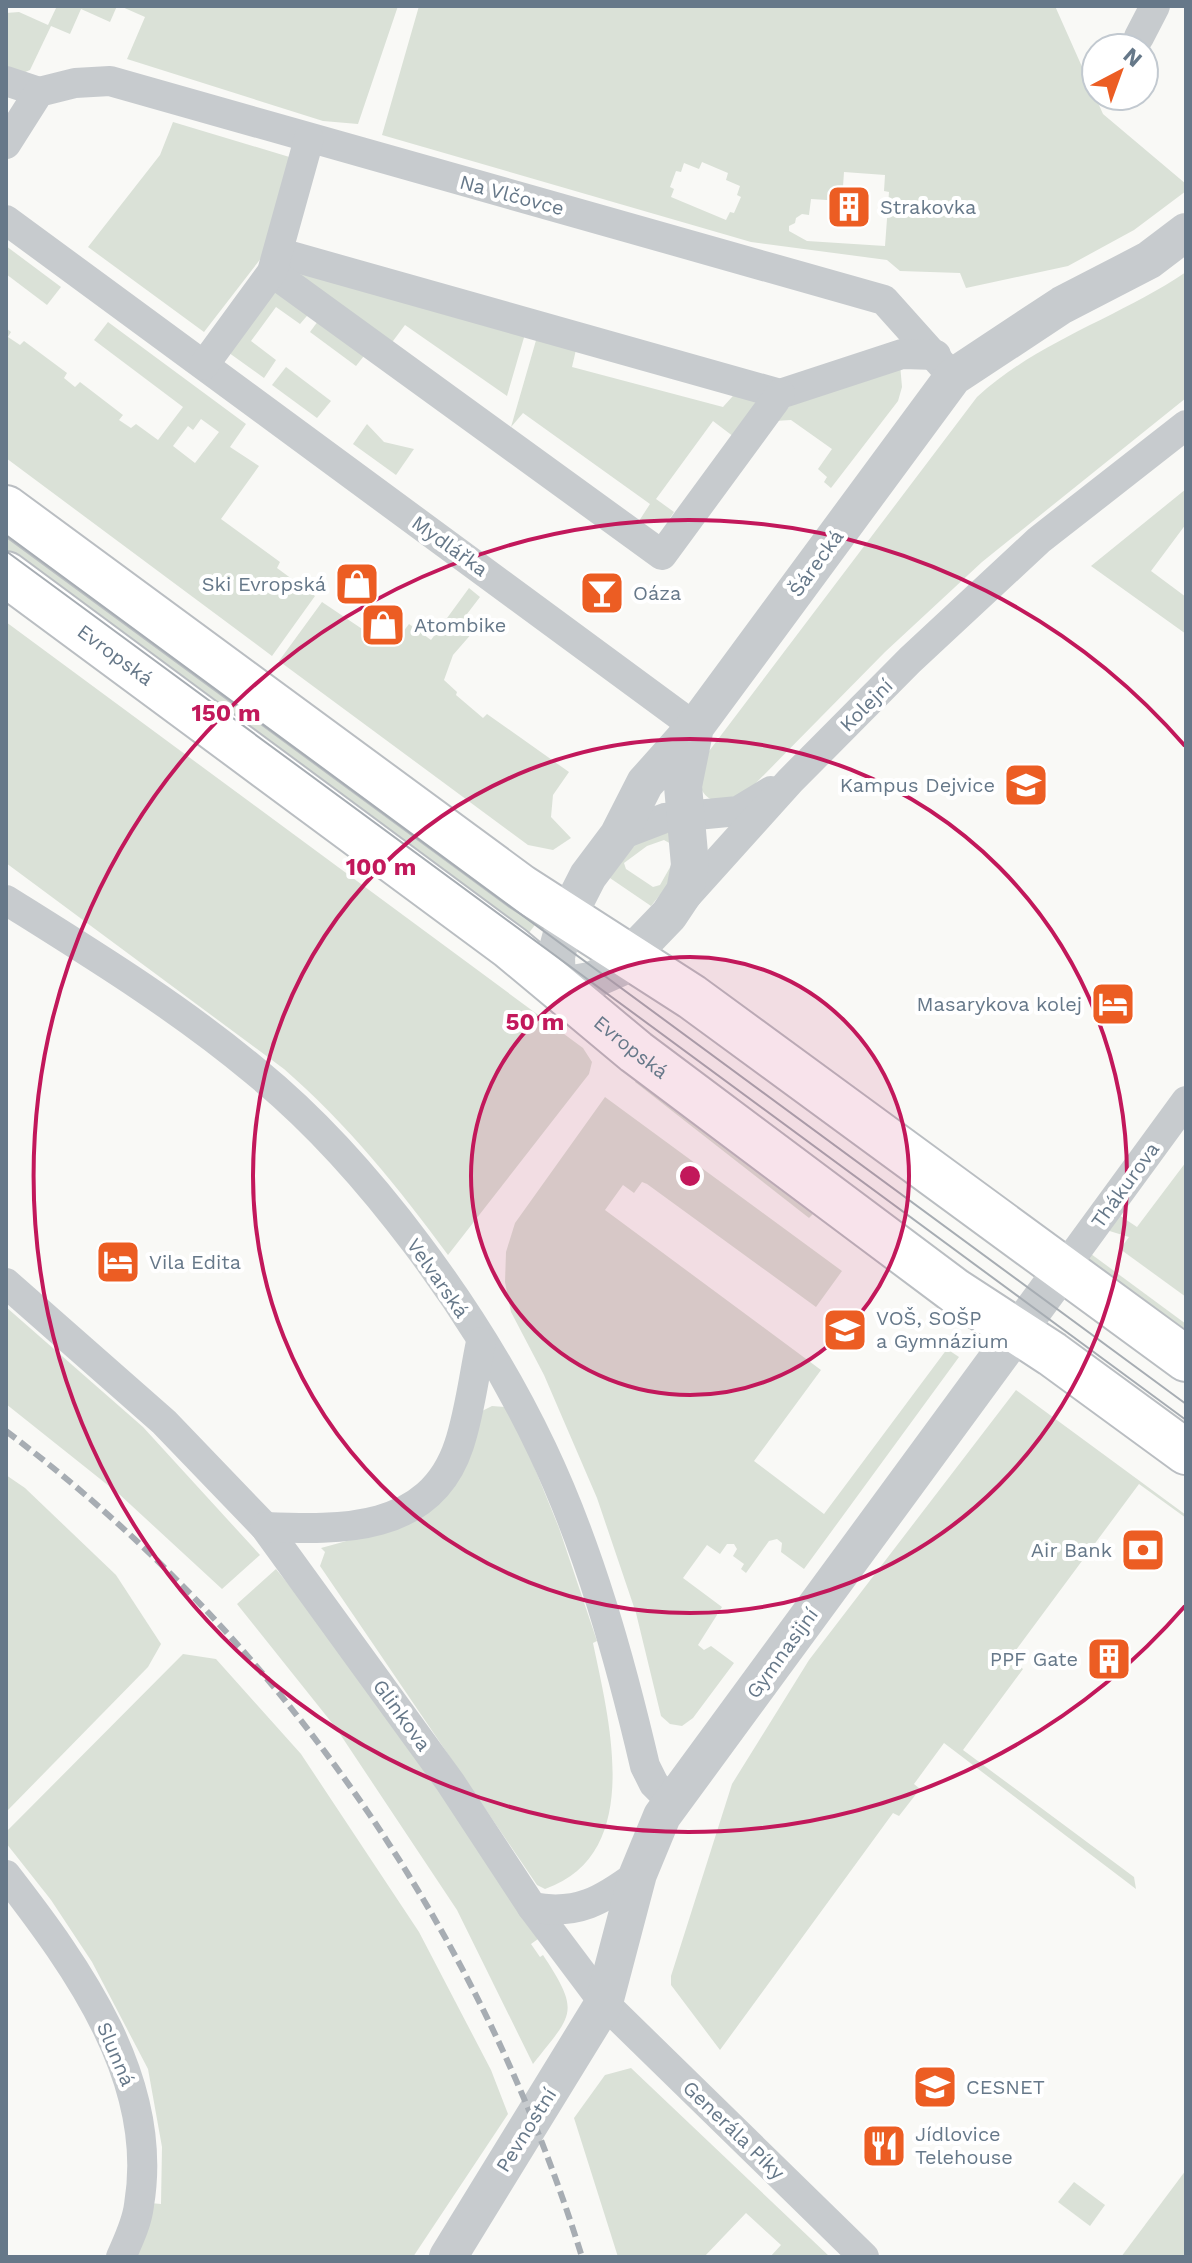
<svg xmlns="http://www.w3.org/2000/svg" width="1192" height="2263" font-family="'Work Sans',sans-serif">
  <rect width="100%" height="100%" fill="#f9f9f6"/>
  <g fill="#dae1d7" fill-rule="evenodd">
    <path d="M57 6H117L110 22 81 9 70 34 51 26 30 70 23 73 6 67V13L19 12 48 25Z"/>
    <path d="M120 6H398L358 124 323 121 127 59 145 17Z"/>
    <path d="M419 6H1055L1103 114 1186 184V191L1134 230 1068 266 966 288 960 273 900 271 887 260 751 242 382 135ZM702 162 728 173 726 180 740 186 737 195 741 197 734 213 730 212 726 220 671 197 674 189 670 187 676 171 681 172 684 163 699 169ZM844 172 885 175 884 191 889 192 885 246 807 241 789 231V226L795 223 796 218 802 214 809 215 811 199 842 201Z"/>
    <path d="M173 122 296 159 265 253 204 332 88 247 160 155Z"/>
    <path d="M6 246 61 287 47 305 6 274Z"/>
    <path d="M294 267 525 334 507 396 405 325 390 345 314 289Z"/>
    <path d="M1186 272V398L982 562 885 652 755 784C728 807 698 811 697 767L977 397C1038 341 1118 318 1186 272Z"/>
    <path d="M278 289 312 310 300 324 276 307 251 341 276 360 264 378 225 350Z"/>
    <path d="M321 317 367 352 356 366 310 332Z"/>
    <path d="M108 322 246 424 230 447 259 466 221 519 280 562 277 568 315 596 272 656 6 458V328L11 332 8 337 20 345 24 341 67 373 64 378 75 387 80 382 123 415 119 420 131 428 136 424 158 440 183 407 94 340ZM201 419 219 432 195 463 173 446 188 426 193 430Z"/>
    <path d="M539 330 578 341 572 367 723 407 741 387 754 396 758 412 738 440 713 421 656 499 674 512 670 518 639 521 650 504 523 413 511 427Z"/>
    <path d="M900 364 902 387 898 401 831 488 824 482 827 477 818 469 832 449 791 420 774 421 798 399Z"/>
    <path d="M286 367 331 401 317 418 272 385Z"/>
    <path d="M367 424 384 442 414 449 396 475 353 444Z"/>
    <path d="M1186 489V524L1151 571 1186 597V634L1091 566Z"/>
    <path d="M6 526 540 918 523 941 6 556Z"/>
    <path d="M469 588 480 597 467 614 480 624 453 655 444 680 457 692 456 695 483 718 487 714 569 772 553 795 551 817 571 838 553 850 528 845 279 661 322 602 386 645 396 641 409 624 431 640Z"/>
    <path d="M6 622 583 1048 592 1062 589 1074 448 1255C399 1188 347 1124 284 1069L6 863Z"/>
    <path d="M670 830 681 836 675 876 651 906 607 876C620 850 641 833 670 830ZM664 840 673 845V862L660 885 653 887 626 869 624 863 647 846Z"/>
    <path d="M638 1076 813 1214 809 1218 635 1082Z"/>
    <path d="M605 1097 842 1271 816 1307 647 1184 642 1182 634 1193 623 1185 605 1210 821 1370 754 1461 824 1514 947 1349 959 1357 804 1569 781 1552 782 1543 777 1539 769 1541 746 1573 741 1569 744 1564 733 1556 737 1549 734 1544H727L720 1554 707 1545 683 1578 722 1607 698 1645 704 1650 711 1646 734 1663 693 1718 682 1726 670 1724 661 1716 636 1613 597 1498 544 1375 511 1312 505 1282 506 1252 515 1223Z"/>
    <path d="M1186 1162V1297L1120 1249 1129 1237 1103 1229 1116 1213 1137 1227Z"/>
    <path d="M1087 1251 1186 1324V1337L1089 1265Z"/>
    <path d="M6 1307 143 1427 260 1555 222 1589 119 1494 6 1404Z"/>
    <path d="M1016 1390 1186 1515V1518L1139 1484 1010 1658 1023 1669 963 1750 1134 1877 1136 1889 944 1743 914 1784 920 1789 899 1816 893 1813 720 2050 671 1985V1976L732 1784 809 1660Z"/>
    <path d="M492 1406 505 1407 514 1417 559 1528 597 1641 593 1643C609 1720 645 1854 545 1889L537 1885 320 1566 325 1552 321 1548 405 1525 480 1412Z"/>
    <path d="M6 1475 25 1488 116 1575 161 1644 148 1667 6 1812Z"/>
    <path d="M276 1569C372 1685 454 1814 538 1939L531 1944 540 1957 543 1955C581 2013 573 2013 533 2064L457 1910 336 1728 237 1604Z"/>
    <path d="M183 1654 216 1659 301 1754 419 1932 491 2070 508 2114 413 2257H132L150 2203 161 2204 162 2147 148 2069 92 1962 51 1900 6 1843V1832Z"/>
    <path d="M631 2068 830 2257H770L781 2245 746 2213 704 2257H618L574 2118 605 2075Z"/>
    <path d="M1186 2170V2257H1121Z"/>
    <path d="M1074 2182 1105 2205 1090 2226 1058 2202Z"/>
  </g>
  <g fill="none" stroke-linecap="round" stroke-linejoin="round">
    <g stroke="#babec2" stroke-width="48">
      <g id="primary">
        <path d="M6 508 521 887 692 997 1186 1359"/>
        <path id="s1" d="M6 574 510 947 636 1052 955 1291 1052 1354 1186 1452"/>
      </g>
    </g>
    <g stroke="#c7cbce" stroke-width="30">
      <path d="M1139 37 1155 6"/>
      <path d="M6 81 39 92"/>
      <path d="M6 144 39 92 75 83 110 81 884 300 953 377"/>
      <path d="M6 220 695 727"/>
      <path d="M280 253 780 394 902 354 936 355"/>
      <path d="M272 272 662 555 780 394"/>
      <path d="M204 365 272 272 309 139"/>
      <path d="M618 836 665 818 738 811 771 791"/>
      <path d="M6 900C92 954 177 1006 255 1071 368 1163 480 1318 542 1449 589 1548 620 1659 645 1766L654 1784 672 1802"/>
      <path d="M681 902 790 781 910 660 1039 540 1186 425"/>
      <path d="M1064 1268 1186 1101"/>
      <path d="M6 1283 164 1422 265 1527 450 1782 532 1907 604 2003 864 2257"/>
      <path d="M265 1527C340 1530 430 1533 459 1445 470 1412 474 1375 481 1342"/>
      <path d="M6 1875C78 1968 160 2081 139 2205 137 2223 128 2241 121 2257"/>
      <path d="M532 1907C577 1916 603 1900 638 1874"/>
    </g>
    <g stroke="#c7cbce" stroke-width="38">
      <path d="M695 727 683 786 690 865 685 891 669 915 617 969 590 981 557 987 556 956 566 919 588 876 618 836 645 783 695 727 953 377 1062 305 1149 260 1186 232"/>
      <path d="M448 2257 604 2003 638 1874 662 1816 1064 1268"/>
    </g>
    <use href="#primary" stroke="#fff" stroke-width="44"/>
    <g stroke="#a7adb3" stroke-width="2">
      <path d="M6 535 1186 1404"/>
      <path d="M6 551 1186 1420"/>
    </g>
    <path stroke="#a7adb3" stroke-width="6" stroke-dasharray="12 6" stroke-linecap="butt" d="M6 1431C280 1637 481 1931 582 2257"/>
  </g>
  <circle cx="690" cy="1176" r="219" fill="#c2185b" fill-opacity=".12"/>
  <g fill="none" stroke="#c2185b" stroke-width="4">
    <circle cx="690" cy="1176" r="219"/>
    <circle cx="690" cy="1176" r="437"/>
    <path d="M1185 1606A656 656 0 1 1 1185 746"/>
  </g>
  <defs>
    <g id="building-square" transform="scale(2.3)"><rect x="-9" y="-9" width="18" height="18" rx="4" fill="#ec5d23" stroke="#fff"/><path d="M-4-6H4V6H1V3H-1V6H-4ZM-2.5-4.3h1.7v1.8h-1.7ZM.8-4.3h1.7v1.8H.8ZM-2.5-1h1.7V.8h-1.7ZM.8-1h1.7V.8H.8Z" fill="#fff"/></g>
    <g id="shop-square" transform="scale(2.3)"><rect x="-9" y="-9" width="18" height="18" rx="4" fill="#ec5d23" stroke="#fff"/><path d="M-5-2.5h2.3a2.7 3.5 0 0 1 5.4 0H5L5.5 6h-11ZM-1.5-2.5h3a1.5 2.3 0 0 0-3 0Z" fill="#fff"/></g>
    <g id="bar-square" transform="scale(2.3)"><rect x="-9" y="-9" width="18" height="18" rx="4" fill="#ec5d23" stroke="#fff"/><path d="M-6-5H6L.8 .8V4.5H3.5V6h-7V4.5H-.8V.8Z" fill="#fff"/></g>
    <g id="university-square" transform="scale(2.3)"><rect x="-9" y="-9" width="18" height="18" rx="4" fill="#ec5d23" stroke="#fff"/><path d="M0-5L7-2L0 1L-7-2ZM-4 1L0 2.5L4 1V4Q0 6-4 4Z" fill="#fff"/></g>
    <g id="hotel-square" transform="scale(2.3)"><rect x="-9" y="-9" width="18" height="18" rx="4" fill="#ec5d23" stroke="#fff"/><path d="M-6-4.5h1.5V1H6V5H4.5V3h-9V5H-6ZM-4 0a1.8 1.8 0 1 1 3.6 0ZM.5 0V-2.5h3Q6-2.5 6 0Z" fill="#fff"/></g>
    <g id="bank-square" transform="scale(2.3)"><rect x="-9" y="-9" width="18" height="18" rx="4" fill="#ec5d23" stroke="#fff"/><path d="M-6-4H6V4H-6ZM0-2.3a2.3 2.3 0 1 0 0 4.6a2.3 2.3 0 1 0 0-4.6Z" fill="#fff"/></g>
    <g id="restaurant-square" transform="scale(2.3)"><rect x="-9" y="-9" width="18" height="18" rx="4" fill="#ec5d23" stroke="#fff"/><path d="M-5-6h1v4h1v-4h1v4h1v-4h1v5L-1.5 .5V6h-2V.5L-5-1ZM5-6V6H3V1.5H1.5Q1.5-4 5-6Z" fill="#fff"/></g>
  </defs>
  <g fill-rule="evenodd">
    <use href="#building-square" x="849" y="207"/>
    <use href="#shop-square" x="357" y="584"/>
    <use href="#bar-square" x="602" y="593"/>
    <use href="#shop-square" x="383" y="625"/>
    <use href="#university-square" x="1026" y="785"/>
    <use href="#hotel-square" x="1113" y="1004"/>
    <use href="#hotel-square" x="118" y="1262"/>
    <use href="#university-square" x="845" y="1330"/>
    <use href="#bank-square" x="1143" y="1550"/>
    <use href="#building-square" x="1109" y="1659"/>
    <use href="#university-square" x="935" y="2087"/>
    <use href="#restaurant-square" x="884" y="2146"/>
  </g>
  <g text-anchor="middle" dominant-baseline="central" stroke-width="8" stroke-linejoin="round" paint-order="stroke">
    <g font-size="20" fill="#667889" stroke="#fff">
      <text transform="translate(512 195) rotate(15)">Na Vlčovce</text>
      <text transform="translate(450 546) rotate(36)">Mydlářka</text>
      <text transform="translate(816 563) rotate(-54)">Šárecká</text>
      <text stroke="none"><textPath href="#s1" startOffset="136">Evropská</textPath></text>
      <text transform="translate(866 705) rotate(-45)">Kolejní</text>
      <text stroke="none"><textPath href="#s1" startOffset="784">Evropská</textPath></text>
      <text transform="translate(1125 1185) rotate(-54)">Thákurova</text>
      <text transform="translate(438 1278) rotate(55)">Velvarská</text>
      <text transform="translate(782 1653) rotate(-54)">Gymnasijní</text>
      <text transform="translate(402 1715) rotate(54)">Glinkova</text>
      <text transform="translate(116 2054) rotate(67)">Slunná</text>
      <text transform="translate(526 2130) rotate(-58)">Pevnostní</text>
      <text transform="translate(734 2130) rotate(44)">Generála Píky</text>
    </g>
    <g font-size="20" fill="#667889" stroke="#fff" text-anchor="start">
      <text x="880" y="207">Strakovka</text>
      <text x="326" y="584" text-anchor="end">Ski Evropská</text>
      <text x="633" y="593">Oáza</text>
      <text x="414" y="625">Atombike</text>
      <text x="995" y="785" text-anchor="end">Kampus Dejvice</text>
      <text x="1082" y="1004" text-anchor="end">Masarykova kolej</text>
      <text x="149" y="1262">Vila Edita</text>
      <text x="876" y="1318">VOŠ, SOŠP<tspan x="876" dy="23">a Gymnázium</tspan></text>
      <text x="1112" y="1550" text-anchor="end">Air Bank</text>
      <text x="1078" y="1659" text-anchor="end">PPF Gate</text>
      <text x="966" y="2087">CESNET</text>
      <text x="915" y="2134">Jídlovice<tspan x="915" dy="23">Telehouse</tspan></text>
    </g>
  </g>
  <circle cx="690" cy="1176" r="12" fill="#c2185b" stroke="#fff" stroke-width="4"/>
  <g font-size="24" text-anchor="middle" font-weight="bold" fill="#c2185b" stroke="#fff" stroke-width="8" stroke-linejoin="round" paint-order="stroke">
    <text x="226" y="721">150 m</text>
    <text x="381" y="875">100 m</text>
    <text x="535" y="1030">50 m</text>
  </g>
  <rect width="1192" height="2263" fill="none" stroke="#667889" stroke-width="16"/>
  <g transform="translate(1120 72) rotate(41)"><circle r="38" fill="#ffffff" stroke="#c2c9d0" stroke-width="2"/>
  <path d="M0-6L14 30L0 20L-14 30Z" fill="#ec5d23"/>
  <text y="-12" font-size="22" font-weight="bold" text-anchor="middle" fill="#667889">N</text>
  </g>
</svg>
